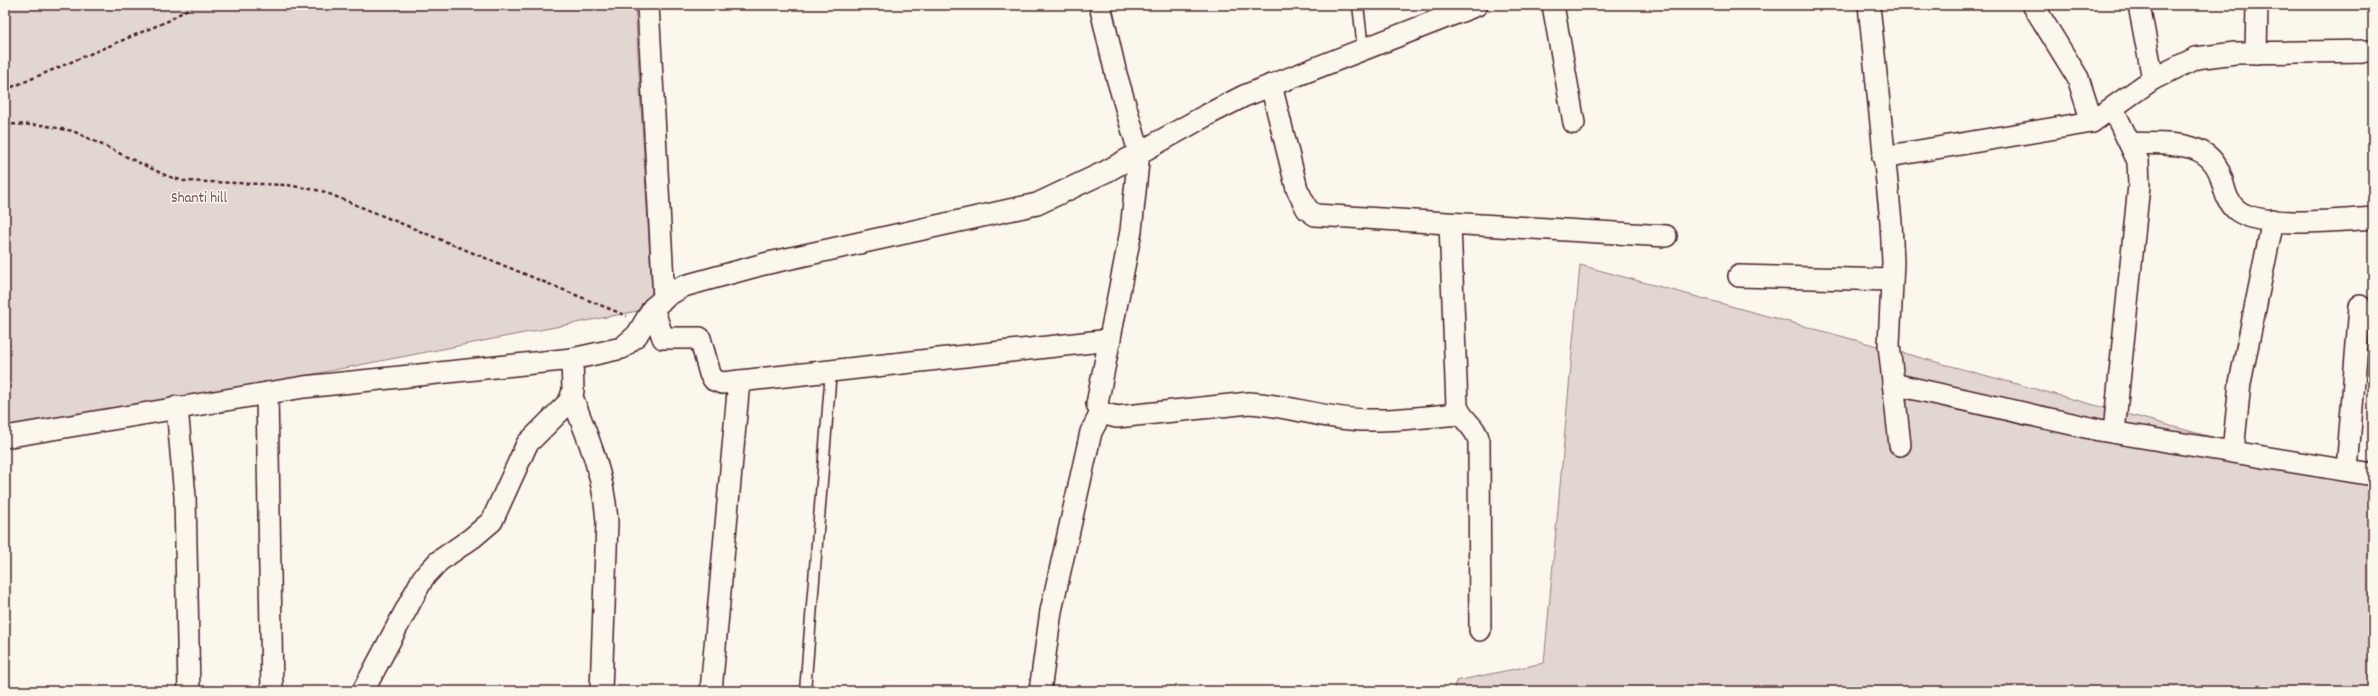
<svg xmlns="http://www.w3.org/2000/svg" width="2378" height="696" font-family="Dekko,sans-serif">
  <rect width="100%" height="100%" fill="#fbf7ec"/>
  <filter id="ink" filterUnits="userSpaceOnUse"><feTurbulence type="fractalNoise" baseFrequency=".025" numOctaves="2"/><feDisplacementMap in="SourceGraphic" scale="8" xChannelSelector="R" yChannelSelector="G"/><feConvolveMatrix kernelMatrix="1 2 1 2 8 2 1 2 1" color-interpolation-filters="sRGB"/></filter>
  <g filter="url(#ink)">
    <g fill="#e2d7d0" stroke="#967b7e">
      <path d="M5 5H635L653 308 5 434Z"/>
      <path d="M1580 265 2373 481V691H1453L1456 681 1544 663Z"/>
    </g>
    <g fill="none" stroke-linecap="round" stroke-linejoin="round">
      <g stroke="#4a1f2b" stroke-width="13">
        <g id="lane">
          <path d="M1358 5 1363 49"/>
          <path d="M805 691 831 371"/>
        </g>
      </g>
      <g stroke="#4a1f2b" stroke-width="24">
        <g id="street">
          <path d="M648 5 664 299"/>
          <path d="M1100 5 1116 74 1139 152 1131 231 1097 404 1101 413 1117 417 1249 403C1289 405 1328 420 1368 420 1399 421 1430 416 1460 414"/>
          <path d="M1553 5 1574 123"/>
          <path d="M1869 5 1891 222 1893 262 1889 345 1900 445"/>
          <path d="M2033 5 2078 78 2092 122"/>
          <path d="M2139 5 2153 79"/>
          <path d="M2256 53 2257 5"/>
          <path d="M1271 85 1297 189 1307 209 1315 215 1666 236"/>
          <path d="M2113 109 2138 161 2139 185 2114 432"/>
          <path d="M2130 143C2164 145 2209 137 2221 177 2225 190 2226 202 2238 211 2263 229 2342 220 2373 218"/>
          <path d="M1883 157 2092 122 2153 79 2196 58 2235 53 2373 51"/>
          <path d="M1450 224 1457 406C1461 420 1476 426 1479 441L1480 630"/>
          <path d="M1739 276 1892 280"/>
          <path d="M653 308 663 338H700L710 374 714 380 722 383 1110 340"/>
          <path d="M1893 384 2099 430 2373 475"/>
          <path d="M267 393 272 691"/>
          <path d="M572 397C589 440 604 475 607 522L601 691"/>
          <path d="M177 407 185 497 189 691"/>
          <path d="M5 437 304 387 572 359 622 348 637 335 653 308 668 295 684 286 764 264 1037 204 1107 171 1205 116 1244 96 1477 5"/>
          <path d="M2233 451 2240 383 2273 220"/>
          <path d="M2347 470 2360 306"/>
          <path d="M363 691 423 578 439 561 472 538 492 521 527 444 569 402 573 391 572 359"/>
          <path d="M711 691 739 381"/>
          <path d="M1040 691 1051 611 1091 432 1101 413"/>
        </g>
      </g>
      <g stroke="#4a1f2b" stroke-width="2.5" stroke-dasharray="4 3" stroke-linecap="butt">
        <path d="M5 90 168 21 194 5"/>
        <path d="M5 124 41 125 73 131 167 176 184 181 287 185 322 191 627 316"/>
      </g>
      <use href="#lane" stroke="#fbf7ec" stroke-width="10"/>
      <use href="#street" stroke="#fbf7ec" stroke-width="21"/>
    </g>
  </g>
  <g text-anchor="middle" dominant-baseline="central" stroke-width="3" stroke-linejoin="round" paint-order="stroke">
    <g font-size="15" fill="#704d54" stroke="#fbf7ec">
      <text x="199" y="199">Shanti hill</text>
    </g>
  </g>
  <rect width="2378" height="696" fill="none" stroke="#fbf7ec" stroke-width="20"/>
  <rect x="10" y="10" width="2358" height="676" fill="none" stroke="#4a1f2b" stroke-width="1.5" filter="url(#ink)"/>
</svg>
